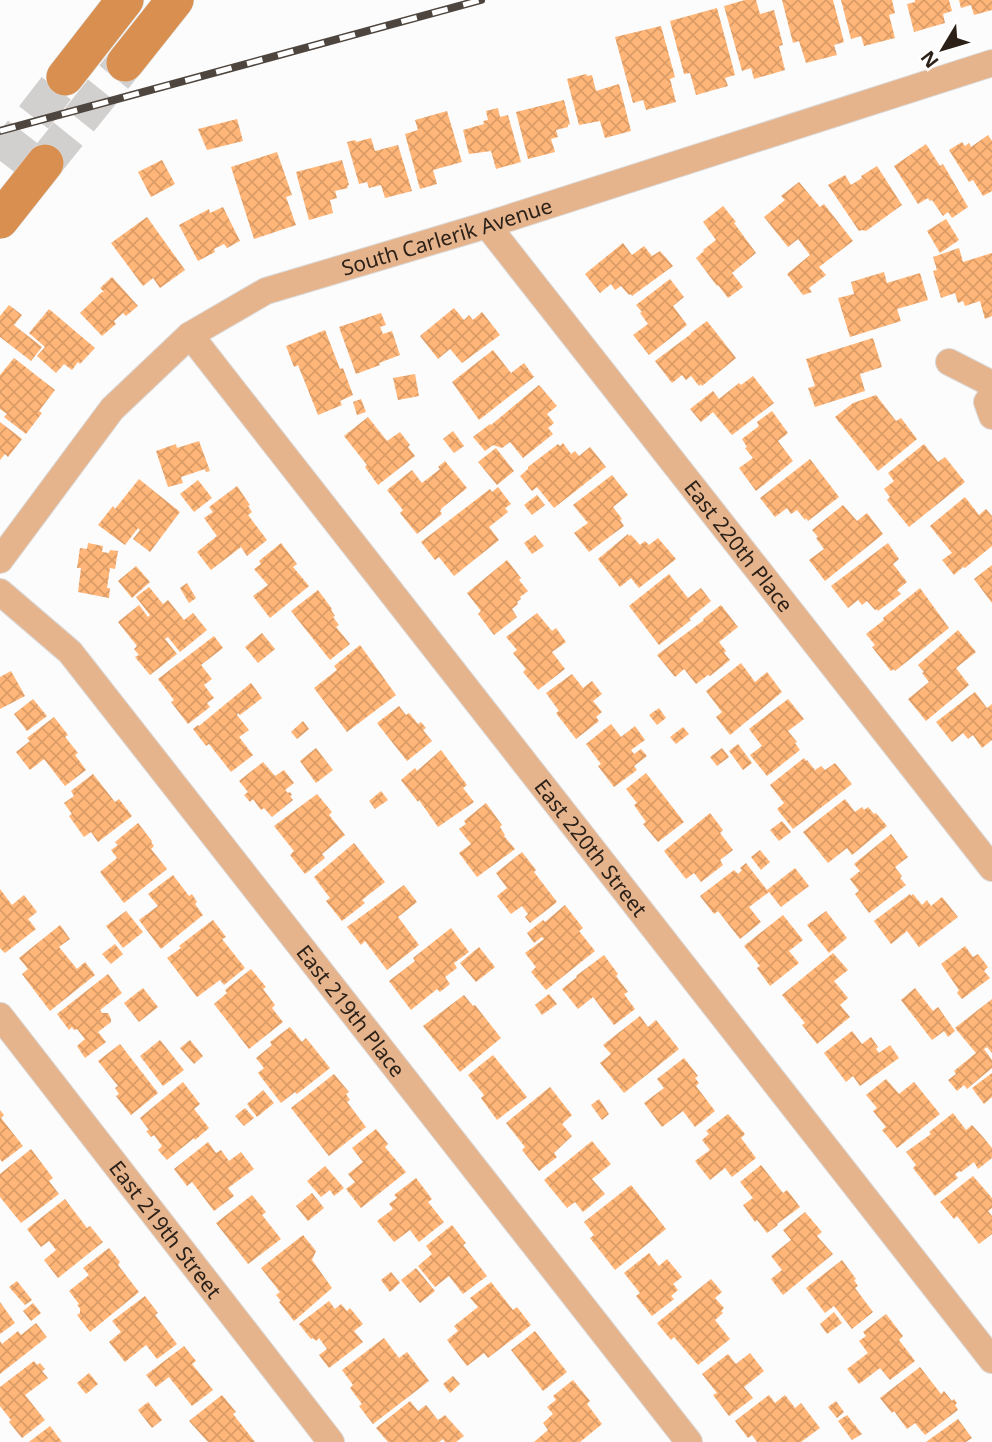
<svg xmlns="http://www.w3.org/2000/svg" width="992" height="1442" font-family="'Noto Sans',sans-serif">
  <defs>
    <pattern id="building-cross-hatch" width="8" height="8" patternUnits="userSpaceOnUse" patternTransform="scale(1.75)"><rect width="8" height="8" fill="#ffb678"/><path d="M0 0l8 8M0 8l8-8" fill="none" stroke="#db9c67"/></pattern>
  </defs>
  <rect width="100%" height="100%" fill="#fcfcfc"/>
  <g fill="url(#building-cross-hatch)">
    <path d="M745 0H756L760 14 774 10 783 45 779 46 785 70 754 79 751 68 742 71 724 6Z"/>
    <path d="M782 0H833L844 42 834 45 837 55 806 63 799 41 793 43Z"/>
    <path d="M841 0H892L895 13 889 15 895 38 864 46 861 36 851 39Z"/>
    <path d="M915 0H949L952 11 943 14 945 23 914 32 907 4 915 2Z"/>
    <path d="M959 0H992V10L974 15 971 5 961 8Z"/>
    <path d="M717 8 735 75 725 78 728 86 696 95 690 73 684 74 670 21Z"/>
    <path d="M661 26 675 77 670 79 676 102 646 110 643 100 633 103 615 37Z"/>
    <path d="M586 74 587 76 592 75 596 91 619 84 631 131 605 138 600 121 579 125 567 79Z"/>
    <path d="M564 100 570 124 568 125V127L556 130 558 137 551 139 555 152 528 159 516 112Z"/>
    <path d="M498 108 500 117 508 115 521 162 496 169 491 151 469 154 463 130 484 124 483 121 488 120 486 111Z"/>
    <path d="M447 111 462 162 433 170 437 184 420 189 405 134 418 130 415 120Z"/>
    <path d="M237 119 243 141 207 150 198 129Z"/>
    <path d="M988 135 992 141V191L983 196 973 180 969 182 949 150 962 142 965 146 969 143 971 147Z"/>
    <path d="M371 138 375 151 398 145 412 191 385 198 381 185 369 188 367 182 359 184 347 142 355 140 356 142Z"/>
    <path d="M926 144 940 166 943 164 968 207 952 218 948 212 943 216 932 200 930 201 928 198 918 204 894 166Z"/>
    <path d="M277 152 292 195 286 197 296 225 254 239 231 167Z"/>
    <path d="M162 160 175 184 151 197 138 172Z"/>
    <path d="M342 160 349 185 347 186 348 188 335 191 337 198 330 200 333 213 309 220 296 172Z"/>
    <path d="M877 166 902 205 866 231 862 230 859 231 828 185 845 175 851 185 862 178 861 176Z"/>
    <path d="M799 182 820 207 824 204 853 241 819 267 826 275 809 288 812 292 803 295 787 274 810 255 798 239 788 247 764 217 785 200 781 196Z"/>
    <path d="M723 206 736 222 734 223 756 253 732 273 743 287 728 298 718 285 717 286 696 258 704 251 703 250 716 240 703 222Z"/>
    <path d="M223 207 240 241 227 248 224 244 214 249 215 252 198 261 179 225 209 209 210 213Z"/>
    <path d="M147 217 185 270 160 288 153 278 143 286 111 243Z"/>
    <path d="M946 219 959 240 940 253 927 231Z"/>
    <path d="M623 243 632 255 644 246 652 256 660 251 673 266 632 296 631 294 629 295 621 286 615 290 611 284 600 293 585 274Z"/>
    <path d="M959 248 963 262 992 253V316L985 319 980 301 965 306 963 301 958 303 955 293 941 298 933 271 937 270 933 257Z"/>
    <path d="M884 272 887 283 920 273 928 300 897 309 901 321 850 337 838 298 854 294 851 282Z"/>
    <path d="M112 277 138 306 126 316 123 313 114 321 116 324 102 336 80 313 102 292H104L100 288Z"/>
    <path d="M670 279 684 297 673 306 687 325 649 355 633 335 648 324 640 313 642 312 636 305Z"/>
    <path d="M9 305 22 315 14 325 42 347 31 361 0 337V316Z"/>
    <path d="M454 308 464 320 469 315 473 320 482 312 500 335 462 363 450 349 438 359 420 336Z"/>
    <path d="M49 309 95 348 80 364 78 362 72 370 64 364 56 373 37 356 45 347 29 333Z"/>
    <path d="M381 313 386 325 380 327 383 334 392 331 400 355 379 363 380 365 356 374 339 327Z"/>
    <path d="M707 321 736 358 702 386 701 384 699 386 691 376 686 380 682 375 672 383 655 361 691 334V333Z"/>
    <path d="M325 330 340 369 343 368 353 395 340 401 342 405 318 415 298 365 294 367 286 346Z"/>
    <path d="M873 338 882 367 860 374 865 391 815 407 808 388 815 386 806 359Z"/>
    <path d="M493 350 511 373 524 363 534 377 479 420 452 382Z"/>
    <path d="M14 358 55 390 39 411 42 413 26 434 4 417 7 414 0 409V375Z"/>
    <path d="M415 374 419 396 398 400 393 378Z"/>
    <path d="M753 376 774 403 732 435 713 412 701 422 690 409 713 391 719 399 739 383 741 385Z"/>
    <path d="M539 385 557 406 547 414 554 423 548 428 553 434 523 458 510 442 502 448 493 445 485 451 473 437 490 424 491 425Z"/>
    <path d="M876 395 896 421 901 418 917 439 878 471 835 417 853 403Z"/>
    <path d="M361 399 366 412 357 415 353 402Z"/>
    <path d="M772 411 788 433 778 441 793 461 756 491 739 468 753 458 745 448 747 447 742 439 759 426 757 422Z"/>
    <path d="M368 417 387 441 400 432 410 445 408 447 415 456 378 485 365 467 367 465 344 436Z"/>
    <path d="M0 422 22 439 8 457 5 454 0 460Z"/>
    <path d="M453 431 464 446 454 453 443 439Z"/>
    <path d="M199 441 210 471 206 472 205 469 181 477 183 483 168 487 156 451 176 444 177 448Z"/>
    <path d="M563 443 571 454 575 451 579 456 590 447 606 467 554 508 537 487 532 491 520 476 528 469V467L558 444 560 446Z"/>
    <path d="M924 444 938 462 945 457 965 482 909 527 887 500 890 497 884 489 894 481 888 473Z"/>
    <path d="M496 448 514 471 497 485 478 462Z"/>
    <path d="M810 459 839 497 808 521 806 518 805 520 797 510 791 514 787 508 775 517 760 498Z"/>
    <path d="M445 461 467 488 442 508 440 511 442 514 417 534 400 513 403 510 387 490 412 470 422 483 440 469 438 467Z"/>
    <path d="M612 475 628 495 613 507 622 519 620 520 624 526 589 552 574 533 588 523 573 505Z"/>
    <path d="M139 479 180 512 150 552 133 539 140 530 138 528 125 545 98 525 113 506 115 509Z"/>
    <path d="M198 480 212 498 194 512 180 494Z"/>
    <path d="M237 486 250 505 248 506 252 512 248 515 267 540 247 556 241 547 211 570 197 552 217 536 204 518 213 512 209 507Z"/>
    <path d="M498 487 511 504 505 508 508 512 489 527 499 540 454 576 439 557 435 560 421 542 490 489 492 492Z"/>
    <path d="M537 495 545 505 532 515 524 505Z"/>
    <path d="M965 497 979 515 986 509 992 516V546L965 568 963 567 954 575 942 560 952 553 930 526Z"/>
    <path d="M843 505 857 521 867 513 883 534 825 581 809 560 824 549 816 538 818 537 812 530Z"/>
    <path d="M628 534 629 536 631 535 640 545 645 541 649 545 658 538 676 559 639 588 631 578 620 587 598 559Z"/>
    <path d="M535 535 544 546 532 554 524 543Z"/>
    <path d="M88 543 103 546 102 552 109 553 110 550 118 551 115 569 110 568 107 588H110L109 598 78 592 81 568H77L80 548 87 549Z"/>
    <path d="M281 543 297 564 293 567 309 586 270 618 253 596 268 585 254 569 261 564 259 561Z"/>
    <path d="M888 543 899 559 893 564 907 582 897 590 901 594 878 611 877 609 875 610 867 601 862 605 858 600 848 608 831 586Z"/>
    <path d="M507 560 521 578 519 580 528 591 520 597 521 599 517 602 518 604 512 609 517 617 494 635 478 614 481 611 467 593Z"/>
    <path d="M992 565V603L974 579Z"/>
    <path d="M136 566 150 582 132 598 118 581Z"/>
    <path d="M669 574 688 598 701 588 711 601 689 619 691 620 659 645 629 606Z"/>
    <path d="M187 583 196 598 189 603 180 588Z"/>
    <path d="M149 587 163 604 168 600 184 620 193 613 207 630 180 652 168 637 165 639 177 654 150 675 135 657 139 655 134 649 137 646 118 622 139 605 148 617 150 615 136 597Z"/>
    <path d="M920 588 949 628 895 671 894 669 891 671 872 647 875 645 866 634 884 620 883 618Z"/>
    <path d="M318 590 332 609 331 610 335 616 333 617 339 625 336 627 350 644 330 660 291 611Z"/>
    <path d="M721 605 738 627 719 642 726 651 724 653 730 660 710 676 708 675 696 684 684 669 675 677 657 655 704 620 703 619Z"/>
    <path d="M537 613 552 631 556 628 566 642 552 652 565 669 538 690 523 672 526 669 513 653 517 650 506 637Z"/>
    <path d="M958 630 976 652 956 668 969 685 926 721 908 699 929 682 922 673 924 672 918 665Z"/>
    <path d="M262 633 275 649 258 663 245 647Z"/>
    <path d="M214 636 223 648 201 665 212 679 204 685 214 698 207 703 210 707 188 724 171 702 174 700 158 679Z"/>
    <path d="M360 645 396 695 347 732 314 688 337 670 334 666Z"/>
    <path d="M741 663 755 682 767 672 782 692 730 735 716 717 722 712 706 691Z"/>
    <path d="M11 671 25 696 0 709V677Z"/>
    <path d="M572 674 583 688 592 681 602 694 593 701 602 712 596 717 599 721 576 739 556 713 559 711 546 693Z"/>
    <path d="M251 683 262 698 240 715 238 713 237 715 249 730 239 737 253 755 231 772 209 744 206 746 193 729 198 725 199 726Z"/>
    <path d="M975 692 987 708 992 704V740L982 748 973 735 968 739 963 733 952 742 936 722Z"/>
    <path d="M33 699 47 716 27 731 14 714Z"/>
    <path d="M788 699 804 719 788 731 797 742 795 743 800 750 767 776 750 755 762 746 749 729Z"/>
    <path d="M399 706 406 715 409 713 418 724 421 722 426 728 423 730 432 741 407 761 377 723Z"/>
    <path d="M659 708 666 718 657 725 649 715Z"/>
    <path d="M54 717 68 735 65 737 78 753 75 755 86 770 65 786 44 759 30 770 16 752 30 741 27 738Z"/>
    <path d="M303 721 309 729 297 739 291 732Z"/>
    <path d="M611 724 621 737 635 726 645 740 631 750 634 754 641 749 647 756 634 766 637 770 614 787 598 766 601 764 586 744Z"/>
    <path d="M683 727 689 734 676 744 670 737Z"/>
    <path d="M738 744 752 763 743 770 729 751Z"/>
    <path d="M316 748 333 770 316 783 300 761Z"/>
    <path d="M722 748 729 757 717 766 710 757Z"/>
    <path d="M441 750 467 785 463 788 474 802 438 827 419 800 418 802 401 780 415 768 417 771Z"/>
    <path d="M804 758 806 761 807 760 815 770 821 766 825 770 835 763 852 784 793 829 777 809 784 803 770 785Z"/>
    <path d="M263 762 275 776 284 770 294 783 285 790 288 793 290 792 292 795 290 796 293 800 272 817 264 808 261 810 253 799 250 802 244 795 248 792 239 781Z"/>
    <path d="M646 773 684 822 658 842 643 824 646 822 634 805 637 803 626 789Z"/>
    <path d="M93 774 115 802 119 799 132 816 98 842 91 832 84 837 69 816 72 814 64 803 74 796 71 791Z"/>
    <path d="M381 791 388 800 375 809 369 801Z"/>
    <path d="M317 794 332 812 329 815 345 835 322 854 325 858 305 874 290 855 294 851 274 826Z"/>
    <path d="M845 799 855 812 862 807 864 810 868 807 874 814 876 813 887 826 852 855 847 848 828 863 803 832Z"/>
    <path d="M486 803 502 825 500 827 505 835 504 836 515 849 477 877 459 853 471 844 459 829 466 824 464 821Z"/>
    <path d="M710 813 723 830 720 833 733 850 720 860 723 865 701 882 694 873 686 879 664 851Z"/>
    <path d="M782 821 791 832 779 841 770 830Z"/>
    <path d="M138 823 152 841 151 842 154 846 151 849 167 869 124 903 100 872 117 858 111 850 118 845 115 842Z"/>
    <path d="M891 834 908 857 895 867 902 876 900 878 906 885 869 913 855 894 859 891 850 879 860 871 854 864Z"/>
    <path d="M354 843 385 882 362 900 365 903 342 921 326 901 330 898 314 877Z"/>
    <path d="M760 850 770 862 761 870 751 857Z"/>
    <path d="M522 852 536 870 534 872 557 902 530 923 525 917 528 914 522 906 511 914 497 896 507 888 496 873Z"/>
    <path d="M746 863 767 890 795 868 809 886 781 907 769 892 749 907 761 922 740 939 718 911 714 914 700 896 734 870 738 874 742 870 740 868Z"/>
    <path d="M173 875 189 896 192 894 197 902 195 904 203 915 161 949 139 920 158 906 148 894Z"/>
    <path d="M404 885 417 902 398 917 419 945 387 970 365 941 361 945 347 927Z"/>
    <path d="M0 889 12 905 24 895 37 912 28 919 36 929 5 953 0 948Z"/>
    <path d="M910 894 911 896 913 894 922 905 927 900 931 906 942 897 958 917 919 947 907 931 891 944 874 921Z"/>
    <path d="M565 905 583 928 579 931 595 951 546 990 531 972 536 967 525 953 544 939 542 937 534 943 527 933 543 920 545 922Z"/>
    <path d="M126 911 143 932 123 948 106 926Z"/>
    <path d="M826 911 847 938 829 953 807 925Z"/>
    <path d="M783 915 803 940 789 951 799 963 770 986 757 968 760 966 744 946Z"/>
    <path d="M213 920 226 937 222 939 245 968 224 985 220 980 197 997 167 958 181 948 179 946Z"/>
    <path d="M60 925 70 939 59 947 77 969 85 962 95 975 50 1011 22 974 28 969 19 958Z"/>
    <path d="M451 928 469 952 454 963 457 968 445 977 450 984 440 992 437 989 411 1010 389 981 415 961 413 958Z"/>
    <path d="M115 944 123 954 111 964 102 954Z"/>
    <path d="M965 946 973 957 978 954 988 967 984 971 990 978 962 999 957 993 959 990 941 964Z"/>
    <path d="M479 947 495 967 476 982 460 963Z"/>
    <path d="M833 953 848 970 834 981 848 998 840 1005 850 1017 817 1044 802 1025 805 1023 782 995Z"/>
    <path d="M604 955 618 974 616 976 628 992 624 994 635 1009 614 1025 593 997 578 1009 562 989 577 977 576 976Z"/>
    <path d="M251 969 266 987 263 989 275 1005 272 1008 283 1022 249 1049 214 1004 227 993 225 990Z"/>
    <path d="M108 974 122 993 100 1010 102 1013H108L111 1019V1022L98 1032 106 1042 85 1058 77 1046 85 1039 77 1029 74 1030 72 1027 69 1030 57 1014Z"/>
    <path d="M143 988 158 1007 139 1022 124 1003Z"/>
    <path d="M915 988 933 1011 938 1007 955 1031 948 1037 944 1031 932 1040 901 1000Z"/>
    <path d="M549 994 557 1004 542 1015 535 1005Z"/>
    <path d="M464 995 473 1006 475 1005 501 1038 460 1072 423 1026Z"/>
    <path d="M992 999V1053L987 1047 984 1049 992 1060V1068L967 1089 964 1085 957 1091 948 1080 956 1074 954 1071 976 1053 955 1028Z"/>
    <path d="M640 1016 648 1027 656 1020 679 1049 624 1093 600 1063 611 1054 603 1045Z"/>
    <path d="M290 1027 302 1042 306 1038 330 1068 297 1094 295 1092 281 1103 258 1073 264 1068 256 1058 272 1045 270 1042Z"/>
    <path d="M852 1031 862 1044 871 1037 878 1047 876 1049 879 1053 890 1045 899 1058 860 1086 853 1076 846 1082 824 1053Z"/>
    <path d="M160 1040 184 1070 163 1086 140 1056Z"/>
    <path d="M190 1040 203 1056 194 1064 180 1048Z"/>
    <path d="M120 1044 158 1093 131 1115 116 1096 119 1094 115 1088 118 1086 98 1061Z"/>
    <path d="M493 1055 527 1097 497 1120 481 1098 484 1095 468 1075Z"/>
    <path d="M684 1058 698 1076 695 1078 699 1083 696 1086 715 1111 695 1127 683 1111 662 1127 644 1103 664 1088 657 1079Z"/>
    <path d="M992 1073V1097L984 1104 972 1088Z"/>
    <path d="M334 1074 349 1092 346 1094 350 1100 347 1102 366 1127 329 1156 291 1108Z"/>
    <path d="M886 1079 899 1094 914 1082 940 1114 897 1148 882 1130 886 1127 873 1111 877 1108 866 1095Z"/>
    <path d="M183 1082 200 1104 194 1109 209 1128 195 1140 194 1138 167 1160 158 1150 162 1146 154 1135 151 1137 146 1131 149 1130 140 1118Z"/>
    <path d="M550 1087 572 1115 562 1124 572 1136 554 1153 557 1157 539 1171 522 1150 525 1147 506 1123Z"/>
    <path d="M263 1090 274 1103 257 1117 247 1104Z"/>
    <path d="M599 1099 609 1114 602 1120 591 1105Z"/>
    <path d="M245 1108 254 1118 244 1126 235 1116Z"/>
    <path d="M0 1110 4 1115 1 1118 23 1146 2 1162 0 1159Z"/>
    <path d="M953 1113 966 1130 972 1125 983 1137 992 1148V1158L978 1169 974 1162 961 1172 960 1171 955 1174 958 1178 935 1196 913 1168 916 1165 906 1152 931 1134 929 1132Z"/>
    <path d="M728 1114 745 1134 741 1138 756 1158 732 1177 725 1168 710 1180 695 1161 710 1150 702 1140 709 1134 706 1131Z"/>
    <path d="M376 1129 388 1144 385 1147 406 1172 361 1208 346 1189 355 1182 348 1174 363 1162 352 1148Z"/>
    <path d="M592 1141 611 1164 592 1179 605 1194 583 1212 575 1202 567 1208 544 1180Z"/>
    <path d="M208 1142 216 1153 221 1150 229 1161 241 1152 254 1169 228 1188 234 1196 214 1211 192 1182 187 1186 174 1169Z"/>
    <path d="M31 1149 53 1178 49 1181 59 1194 21 1223 0 1197V1174Z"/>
    <path d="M761 1165 783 1193 787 1190 800 1207 777 1224 778 1225 767 1233 757 1220 755 1222 743 1205 753 1198 740 1182Z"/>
    <path d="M325 1166 344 1188 334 1196 330 1190 321 1197 307 1181Z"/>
    <path d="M973 1176 992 1198V1208L988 1211 992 1216V1234L979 1244 957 1216 954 1219 940 1202Z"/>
    <path d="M416 1178 432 1199 428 1202 444 1222 419 1242 410 1230 394 1242 377 1221 393 1209 389 1204 397 1198 394 1195Z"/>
    <path d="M631 1185 666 1229 615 1270 590 1238 594 1235 584 1222Z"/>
    <path d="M312 1193 324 1208 308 1221 296 1206Z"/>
    <path d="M252 1195 266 1212 262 1215 281 1239 248 1264 216 1223Z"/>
    <path d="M65 1199 87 1228 90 1226 103 1242 58 1278 44 1260 56 1250 49 1241 41 1247 27 1229Z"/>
    <path d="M805 1212 822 1232 817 1236 833 1254 783 1295 771 1279 782 1270 771 1256 791 1240 783 1230Z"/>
    <path d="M452 1225 466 1243 463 1245 487 1276 463 1294 449 1276 435 1287 418 1266 432 1254 426 1246Z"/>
    <path d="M303 1235 316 1251 312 1260 332 1288 294 1321 279 1302 281 1301 276 1295 280 1292 261 1268Z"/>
    <path d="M109 1248 120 1262 118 1265 139 1292 90 1332 77 1315 80 1313V1308L77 1305 79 1304 69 1291 89 1275 83 1268Z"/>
    <path d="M649 1253 659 1266 667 1259 682 1277 673 1284 678 1290 671 1296 674 1299 652 1316 636 1296 640 1293 624 1273Z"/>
    <path d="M842 1260 856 1279 854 1280 858 1286 855 1288 873 1312 852 1329 834 1306 825 1313 806 1288Z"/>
    <path d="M416 1268 435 1291 420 1303 401 1280Z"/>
    <path d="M391 1272 400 1283 390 1292 381 1280Z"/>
    <path d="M711 1279 722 1292 715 1298 724 1308 721 1311 723 1313 715 1320 730 1339 698 1365 674 1337 671 1340 657 1323Z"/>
    <path d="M17 1281 32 1300 25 1305 9 1287Z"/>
    <path d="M491 1282 513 1310 517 1307 531 1325 488 1358 484 1353 467 1366 447 1340 458 1331 454 1326 478 1307 470 1298Z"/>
    <path d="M145 1296 158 1313 155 1315 177 1344 157 1359 146 1345 125 1362 109 1342 121 1332 112 1321Z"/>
    <path d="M329 1301 335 1309 341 1304 347 1311 350 1308 363 1324 354 1331 363 1342 329 1368 319 1355 327 1349 319 1338 316 1341 313 1338 311 1339 299 1324Z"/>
    <path d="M0 1302 15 1323 0 1334Z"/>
    <path d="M33 1303 41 1313 31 1321 23 1311Z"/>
    <path d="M834 1312 842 1323 827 1334 820 1324Z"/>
    <path d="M886 1314 903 1336 899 1340 915 1361 890 1380 880 1368 859 1384 847 1369 868 1353 859 1341 866 1336 863 1332Z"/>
    <path d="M36 1323 47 1337 0 1374V1341L2 1344 18 1331 21 1335Z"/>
    <path d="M535 1331 567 1372 543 1391 511 1350Z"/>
    <path d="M384 1338 399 1358 407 1352 429 1381 373 1424 359 1406 362 1404 350 1388 353 1385 342 1370Z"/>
    <path d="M184 1346 196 1361 192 1364 213 1390 192 1406 169 1377 156 1387 146 1375Z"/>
    <path d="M750 1353 764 1371 744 1387 753 1398 729 1416 713 1395 717 1393 702 1374 728 1354 736 1364Z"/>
    <path d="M34 1361 37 1365 40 1363 45 1369 42 1371 48 1378 25 1395 45 1420 22 1438 9 1422 11 1420 0 1406V1387Z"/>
    <path d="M920 1367 941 1394 944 1391 952 1401 954 1399 957 1403 955 1405 958 1410 925 1435 915 1423 907 1429 894 1411 892 1413 880 1398Z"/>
    <path d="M89 1373 98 1384 86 1394 77 1383Z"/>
    <path d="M453 1376 460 1384 450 1393 443 1384Z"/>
    <path d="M573 1380 590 1401 587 1404 602 1424 580 1442H534L548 1430 543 1423 553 1414 547 1407 556 1400 553 1396Z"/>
    <path d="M222 1395 236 1412 233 1414 255 1442H208L189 1421Z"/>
    <path d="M769 1395 775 1403 785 1395 795 1408 801 1403 820 1428 801 1442H757L752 1435 748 1438 735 1421Z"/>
    <path d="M410 1401 418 1411 426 1405 438 1420 445 1415 464 1436 456 1442H445L443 1439 439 1442H388L376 1428Z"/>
    <path d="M836 1401 844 1412 837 1418 828 1407Z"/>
    <path d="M148 1402 162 1420 152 1428 138 1410Z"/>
    <path d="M847 1415 862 1434 852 1440 838 1421Z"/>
    <path d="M958 1419 972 1438 966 1442H926Z"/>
    <path d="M50 1426 62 1442H29Z"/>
  </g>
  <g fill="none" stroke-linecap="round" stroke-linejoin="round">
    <g stroke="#d2d0cf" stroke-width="37" stroke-dasharray="37 18" stroke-linecap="butt">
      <path d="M0 161 65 77"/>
      <path d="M45 163 125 63"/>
    </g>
    <g stroke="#dbd9d8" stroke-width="28">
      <g id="street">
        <path id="s1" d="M487 225 992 868"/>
        <path id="s2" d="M190 335 992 1360"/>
        <path d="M949 362 992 384"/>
        <path d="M992 395 987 402 992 416"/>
        <path id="s3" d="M0 560 112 409 190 335 266 291 487 225 992 63"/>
        <path id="s4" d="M0 592 70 652 689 1442"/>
        <path id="s5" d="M0 1016 331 1442"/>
      </g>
    </g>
    <g stroke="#dbd9d8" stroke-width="38">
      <g id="secondary">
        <path d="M125 63 175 0"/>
        <path d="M65 77 125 0"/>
        <path d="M0 220 45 163"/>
      </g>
    </g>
    <use href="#street" stroke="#e6b48c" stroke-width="26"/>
    <use href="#secondary" stroke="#d88f50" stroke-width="37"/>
    <g stroke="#4d453e" stroke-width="8">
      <path id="rail" d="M0 131 481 0"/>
    </g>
    <use href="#rail" stroke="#fff" stroke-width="5" stroke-dasharray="16" stroke-linecap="butt"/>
  </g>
  <g text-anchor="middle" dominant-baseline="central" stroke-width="5" stroke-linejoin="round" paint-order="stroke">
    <g font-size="21" fill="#2b2119" stroke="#fff">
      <text stroke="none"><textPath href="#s3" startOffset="572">South Carlerik Avenue</textPath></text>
      <text stroke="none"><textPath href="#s1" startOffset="408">East 220th Place</textPath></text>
      <text stroke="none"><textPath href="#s2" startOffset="651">East 220th Street</textPath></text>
      <text stroke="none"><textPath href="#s4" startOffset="548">East 219th Place</textPath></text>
      <text stroke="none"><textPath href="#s5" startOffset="270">East 219th Street</textPath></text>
    </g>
  </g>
  <g transform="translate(943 49) rotate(232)" stroke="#ffffff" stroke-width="5" paint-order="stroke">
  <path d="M0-5L12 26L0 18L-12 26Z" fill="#2b2119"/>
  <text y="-10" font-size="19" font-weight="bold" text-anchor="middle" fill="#2b2119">N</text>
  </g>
</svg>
